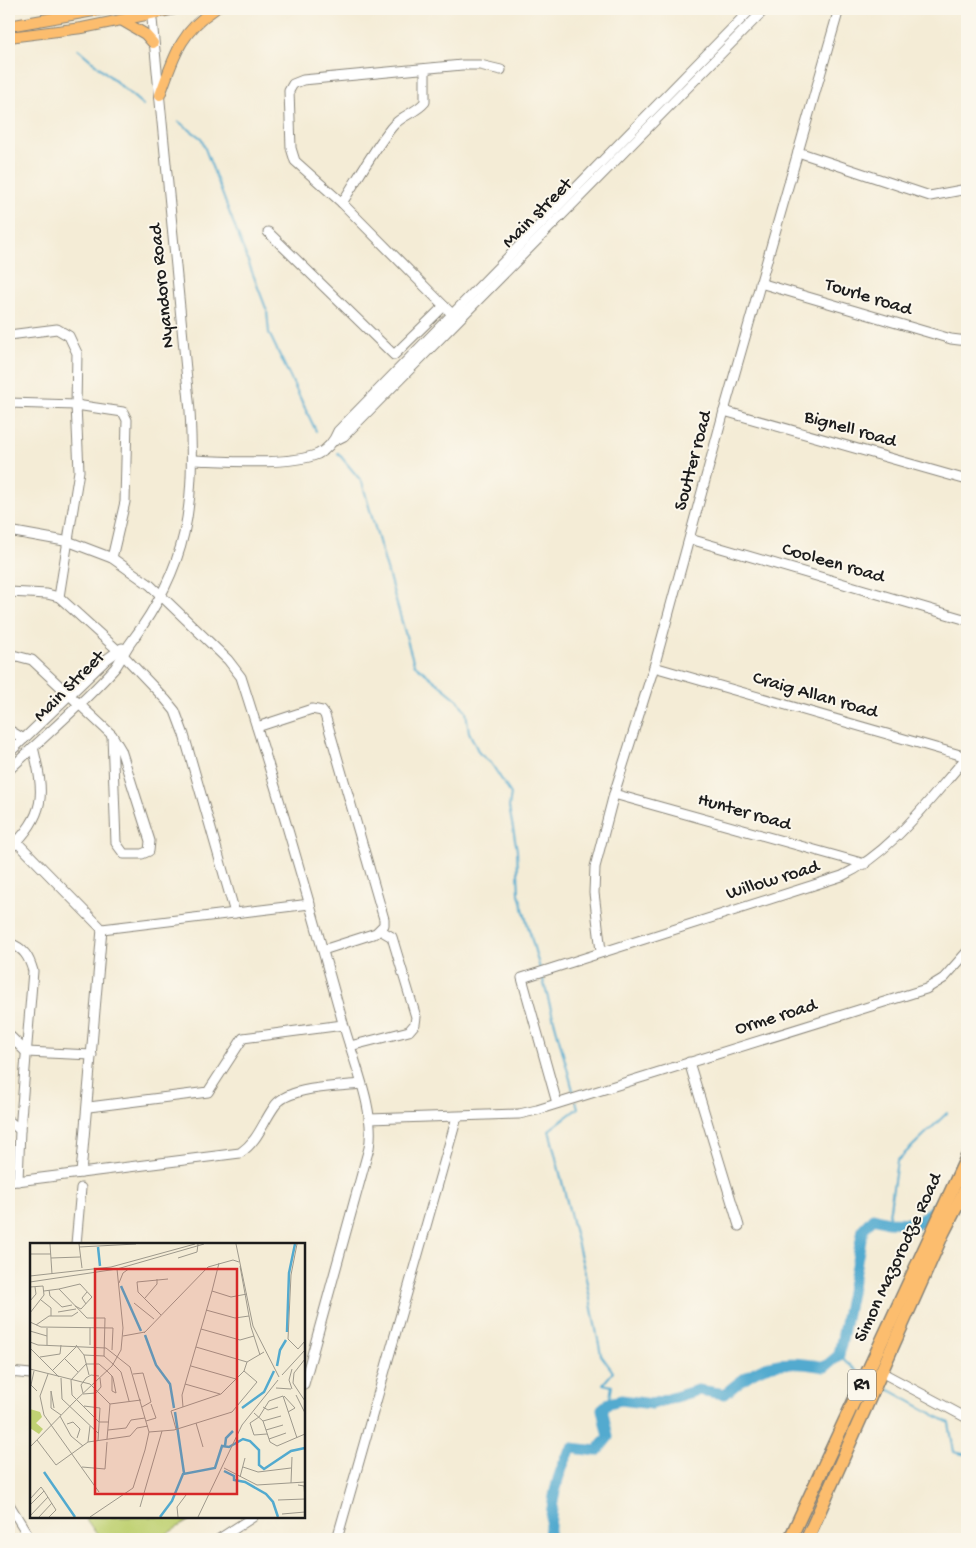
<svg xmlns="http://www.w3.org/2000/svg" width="976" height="1548" font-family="'Gochi Hand',sans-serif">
  <rect width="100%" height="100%" fill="#fbf7ec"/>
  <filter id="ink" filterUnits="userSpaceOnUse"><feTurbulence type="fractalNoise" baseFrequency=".02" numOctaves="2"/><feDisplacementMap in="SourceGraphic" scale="10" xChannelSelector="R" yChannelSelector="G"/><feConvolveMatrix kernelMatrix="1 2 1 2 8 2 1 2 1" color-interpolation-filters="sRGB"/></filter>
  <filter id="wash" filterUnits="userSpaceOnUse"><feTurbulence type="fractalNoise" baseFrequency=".0096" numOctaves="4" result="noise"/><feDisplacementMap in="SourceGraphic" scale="20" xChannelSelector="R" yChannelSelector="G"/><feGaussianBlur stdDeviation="1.12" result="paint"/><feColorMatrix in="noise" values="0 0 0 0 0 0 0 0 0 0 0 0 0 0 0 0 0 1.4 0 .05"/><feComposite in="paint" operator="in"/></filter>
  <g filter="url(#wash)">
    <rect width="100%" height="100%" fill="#f4ecd6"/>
    <path fill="#c0d173" stroke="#6e7648" d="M89 1517H195L158 1539H100L86 1519Z"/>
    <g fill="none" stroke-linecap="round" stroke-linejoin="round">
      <g stroke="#52aacf" stroke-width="2">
        <path d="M78 49 143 105"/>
        <path d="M179 122 201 138 267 311 269 333 316 431"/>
        <path d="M338 453 362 482 414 664 458 700 466 712 469 732 479 753 491 763 511 794 509 807 517 850 519 894 540 969"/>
        <path d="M542 976 574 1094"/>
        <path d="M576 1101 578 1108 549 1130 585 1273 601 1355 613 1372 603 1384 612 1386 609 1403"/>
        <path d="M888 1222 897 1161 947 1113"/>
        <path d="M839 1355 860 1374"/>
        <path d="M886 1388 949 1423 954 1452 967 1455"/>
      </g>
      <path stroke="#52aacf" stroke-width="11" d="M549 1539C551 1509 555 1473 572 1448L597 1451 608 1437 602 1409 609 1403 621 1400 652 1404 698 1390 725 1394C760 1362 779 1359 825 1367L839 1355 863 1229 873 1218 888 1222 918 1223 948 1196"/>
    </g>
  </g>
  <g filter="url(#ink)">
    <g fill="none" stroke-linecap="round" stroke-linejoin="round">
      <g stroke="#888479" stroke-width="11">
        <g id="minor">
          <path d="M798 152 839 9"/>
          <path d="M342 203C358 178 373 151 391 128 402 114 415 114 425 102V69"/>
          <path d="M268 232 394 355 444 306"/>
          <path d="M760 283 951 339 967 341"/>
          <path d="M455 317 342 203 295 161 291 148 289 91 293 84 303 80 462 65H480L501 70"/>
          <path d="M9 335 57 329 69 336 77 353 76 405 79 471 59 597"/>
          <path d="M9 403 76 405 123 412 127 420 125 502 112 558"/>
          <path d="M724 411 967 480"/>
          <path d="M334 441 344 436 765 9"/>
          <path d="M193 460C225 461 289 466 318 454 328 449 334 441 338 431L751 9"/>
          <path d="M9 531 70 542 112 558 150 585 228 660 241 677C278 792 311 907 343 1023 353 1060 376 1111 369 1148L304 1384"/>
          <path d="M690 539 967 620"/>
          <path d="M9 592 47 594 59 597 123 655 166 700 175 711 184 735 235 913"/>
          <path d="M9 654 32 660 112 735 121 750 150 841 149 851 142 854H124L116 843 112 735"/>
          <path d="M654 667 967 757"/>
          <path d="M257 727 312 709 322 711 325 715 384 919V925L376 933 323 950"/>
          <path d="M9 730 24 739"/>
          <path d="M9 753 107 659 122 648"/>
          <path d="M9 770C44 736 82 705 115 668 121 660 125 650 131 642 189 565 195 505 190 411L151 9"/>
          <path d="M614 794 865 864"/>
          <path d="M9 834 102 929 310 904"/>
          <path d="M9 850C46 813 45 796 33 747"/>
          <path d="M9 943C24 948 29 957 33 971L20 1130 18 1181"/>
          <path d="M601 951 594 893 595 867 614 794 654 667 724 411 798 152 930 196 967 189"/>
          <path d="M9 1035 26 1052 92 1055"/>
          <path d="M350 1046 409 1031 415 1024 416 1017 392 937 380 930"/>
          <path d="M689 1062 739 1226"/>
          <path d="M557 1103 522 978 842 876C893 852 930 798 967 757"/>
          <path d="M89 1107 208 1092 243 1038 343 1025"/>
          <path d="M369 1119 519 1114 537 1110 926 989 944 978 967 952"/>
          <path d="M9 1121 20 1130"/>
          <path d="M81 1173 102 929"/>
          <path d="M9 1182 240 1153C258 1141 262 1124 274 1107 287 1086 337 1087 361 1084"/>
          <path d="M76 1244 81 1188"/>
          <path d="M9 1372 31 1374"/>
          <path d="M881 1372 967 1418"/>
          <path d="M9 1504 26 1532"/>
          <path d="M219 1539 253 1517"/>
          <path d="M337 1539 457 1117"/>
        </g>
      </g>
      <g stroke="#888479" stroke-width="12">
        <g id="major">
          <path d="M121 20 145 34 153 43"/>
          <path d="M9 26 105 9"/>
          <path d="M9 37 82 28 175 9"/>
          <path d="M160 95C174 57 180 32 215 9"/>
        </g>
      </g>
      <g stroke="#888479" stroke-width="15">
        <g id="highway">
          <path d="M790 1539 967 1157"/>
          <path d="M807 1539 943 1233 967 1186"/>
        </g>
      </g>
      <use href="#minor" stroke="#fff" stroke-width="9"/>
      <use href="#major" stroke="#fcbd6e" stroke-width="10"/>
      <use href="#highway" stroke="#fcbd6e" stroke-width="12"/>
    </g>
  </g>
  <g text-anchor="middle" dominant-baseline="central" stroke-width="4" stroke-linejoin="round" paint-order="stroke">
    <rect fill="#fbf7ec" stroke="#5f5e5a" stroke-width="1" x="848" y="1369.5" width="28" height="31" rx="4"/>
    <g font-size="18" font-weight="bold" fill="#1c1c1c">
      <text x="862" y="1385">R1</text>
    </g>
    <g font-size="19" fill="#1c1c1c" stroke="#fbf7ec">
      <text transform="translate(538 214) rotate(-45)">Main street</text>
      <text transform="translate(163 286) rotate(-96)">Nyandoro Road</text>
      <text transform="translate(868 298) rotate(17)">Tourle road</text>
      <text transform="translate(850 430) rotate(16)">Bignell road</text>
      <text transform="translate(694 461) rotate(-75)">Soutter road</text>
      <text transform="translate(833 564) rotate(16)">Cooleen road</text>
      <text transform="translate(70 687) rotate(-45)">Main Street</text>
      <text transform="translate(815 696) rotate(16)">Craig Allan road</text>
      <text transform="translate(744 813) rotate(16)">Hunter road</text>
      <text transform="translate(773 881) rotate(-17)">Willow road</text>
      <text transform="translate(776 1018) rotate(-17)">Orme road</text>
      <text transform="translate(899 1258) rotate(-65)">Simon Mazorodze Road</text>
    </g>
  </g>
  <g transform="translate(30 1243)">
    <rect width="275" height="275" fill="#f4ecd6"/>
    <path d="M0 166 10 169 12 174 6 180 13 186 9 191 0 185Z" fill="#c0d173"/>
    <path fill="none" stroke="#52aacf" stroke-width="2.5" d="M68 4 70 23M91 43 111 88M257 89 259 30 265 1M115 92 126 122 140 141 144 165M247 123 250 107 256 97M212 165 234 149 244 128M145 169 154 230M195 203 196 195 203 188M194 228 204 233V237L215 239 236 251 243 259 248 274M14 229 45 274M130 274 142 258 153 231 185 225 192 203 199 204 213 196 220 198 229 207V222L234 226 261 208 275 205"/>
    <path fill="none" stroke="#9e998c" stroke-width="1" d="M20 1 22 31M49 1 52 25M206 1 223 83 249 134M267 1 261 32 258 96 268 106 275 98M49 4 106 1M0 11H21M21 15 50 14M148 15 167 9 168 1M210 23 221 84 230 112M0 33 81 24 165 1M0 39 87 26 174 1M89 40 93 30 100 25M0 44 13 43 14 52 0 70M29 46 50 41 62 54 51 66 45 63M19 47 20 53 32 64 42 62M14 48 29 46 57 75H75L74 113M182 48 189 20M115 55 127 41V36M11 57 21 65V73M0 58 6 51 5 44M104 60 124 76M56 61 52 55 57 49M176 67 205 75 219 73M28 69 46 66M131 72 108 49 107 39 138 36M0 79 11 84 83 85 82 107M6 82 19 73H42L48 69M60 84V102M171 86 210 97 224 93M0 88 17 93M114 90 178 24 203 17 209 19M93 93 115 89M0 99 8 102 76 105 100 124 119 189 115 207 103 245 60 274M17 102V85M46 102 54 112 59 132M166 104 217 119M0 105 29 134M54 112 74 113 83 121 91 129 99 158M10 114 30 111 31 102M35 116 48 129M275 116 264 130 263 140 275 158M161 123 206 136M0 126 60 141 80 161 111 157M262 126 259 137 262 146M23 127 46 104M4 128 1 142 7 148M18 131 10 153 14 172 69 249M103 131 113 130 121 159 112 164M252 132 275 107M31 135 32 156 68 190M155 141 190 151M246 145 261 146M53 150 51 142 56 135 61 132 69 133M53 151 66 150 71 144 70 135M266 152 275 170M253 153 267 195M254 153 265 165 258 169M46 157 82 123 91 107 93 85 87 26M54 163 70 165 68 198M153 164 152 152 182 48 201 54 217 51M233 164 238 167 248 164M24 165 21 148V165L31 172M224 170 233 178 240 199 247 203 275 191M30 173 41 193 53 203M116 178 126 175 121 161M233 178 251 173M79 179H69L42 152 41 137 56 121H69L77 128 82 133 83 135 86 150 82 148V133M166 180 173 204M37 181 43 179 50 186 47 195M146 186 141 168 191 151 214 128 217 119 234 109M78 187 96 185 101 177 115 175M236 187 253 182M119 189 144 187 202 169 227 139 214 128M237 191 224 192 220 180 229 174 239 158 253 153M77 196 80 161M239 196 256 190M7 197 26 222 58 199 100 193 107 185 118 183M58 199 60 183M0 204 47 156M52 224 75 226 77 199M213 224 228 229 261 225M194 225 227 242 275 239M210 234 215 215M261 240 262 214M268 242 274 243 275 256M0 256 11 244 14 248M248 257 275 256M0 262 14 248 26 267 19 274M110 264 132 188M252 271 275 269M0 273 18 254M9 274 22 260M148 274 147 264 156 252M168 274 212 182 248 137"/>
    <path fill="#d62828" fill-opacity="0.15" stroke="#d62828" stroke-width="2.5" d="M65 26H207V251H65Z"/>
    <rect width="275" height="275" fill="none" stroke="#1c1c1c" stroke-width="2.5"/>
  </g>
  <rect width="976" height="1548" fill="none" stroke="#fbf7ec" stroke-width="30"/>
</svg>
